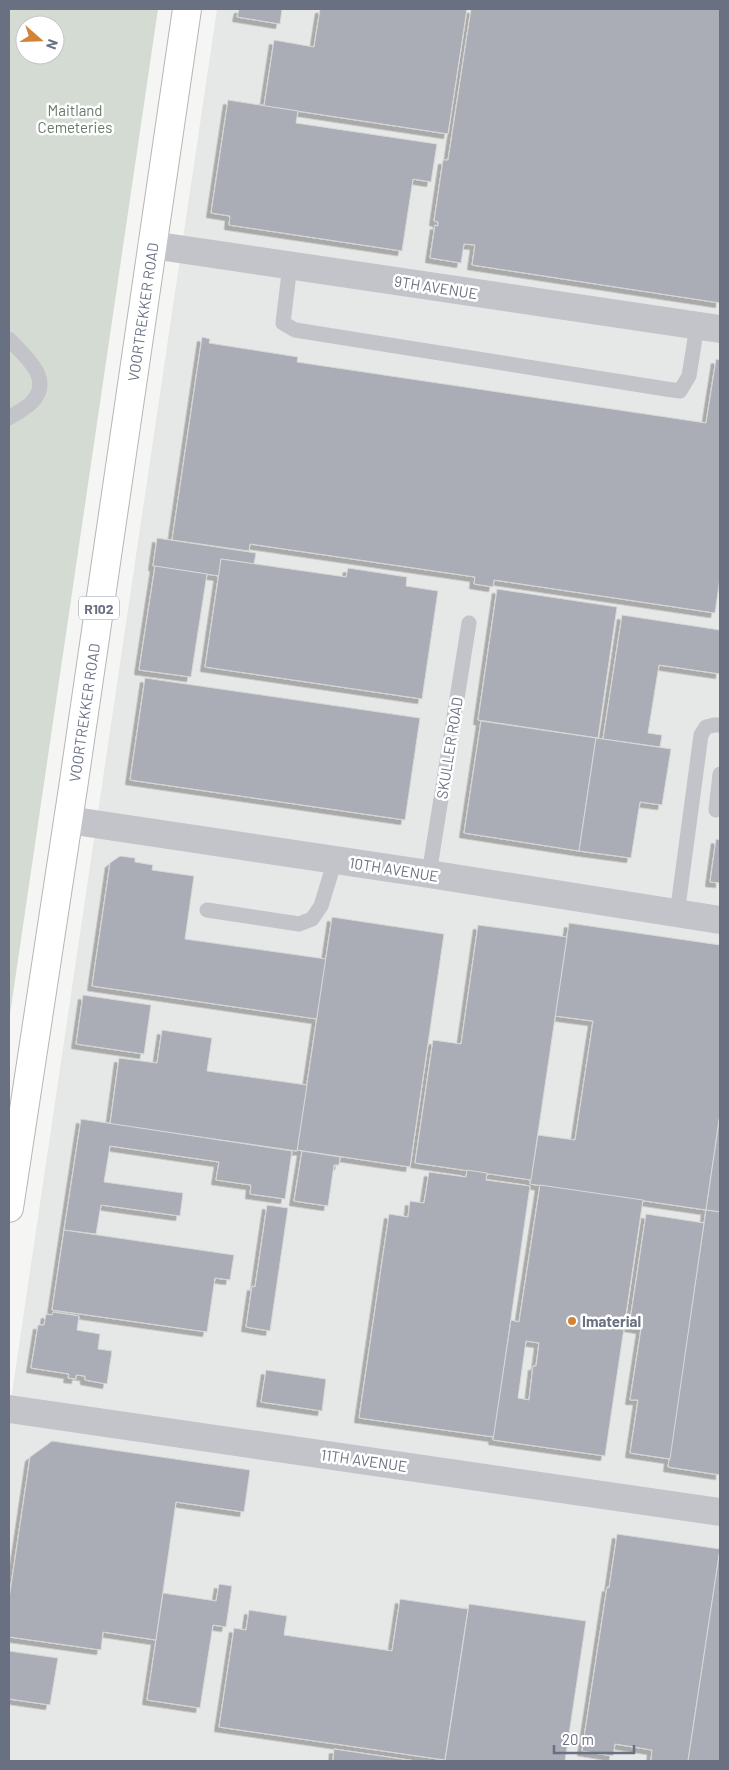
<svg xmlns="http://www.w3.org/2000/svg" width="729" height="1770" font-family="Barlow,sans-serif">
  <defs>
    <filter id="shadow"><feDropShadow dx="-4.5" dy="4.5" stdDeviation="0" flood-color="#0004"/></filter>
  </defs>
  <rect width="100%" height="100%" fill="#f5f6f3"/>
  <path fill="#e6e7e7" d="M217 9H720V1761H9V1413Z"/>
  <path fill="#d4dbd3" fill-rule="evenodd" d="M9 9H158L9 1021ZM25 25H55V55H25Z"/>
  <g fill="#aaadb6" stroke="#d7d8d6" fill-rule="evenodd" filter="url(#shadow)">
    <path d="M239 9H282L280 24 237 17Z"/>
    <path d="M320 9H467L448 134 264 106 274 40 314 47Z"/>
    <path d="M471 9H720V303L472 265 475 245 464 244 461 263 430 258 435 225 438 226V222L434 221 443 160H448Z"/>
    <path d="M228 100 298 111 296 123 437 144 431 182 413 179 402 251 229 225 230 216 211 213Z"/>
    <path d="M202 337 210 339 209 343 298 357 297 362 706 423 716 359 720 360V578L715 613 494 580 493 587 474 584 475 577 250 544 249 551 172 540Z"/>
    <path d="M157 538 256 553 254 564 221 559 219 576 153 566Z"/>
    <path d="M221 559 346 577 348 568 407 577 406 586 438 591 422 699 205 667Z"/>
    <path d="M155 566 207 574 191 677 139 670Z"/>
    <path d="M497 589 617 607 598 738 478 720Z"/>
    <path d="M622 615 720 630V674L659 665 648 733 662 735 660 747 603 739Z"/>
    <path d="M145 678 420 718 405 820 130 780Z"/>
    <path d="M481 721 596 738 579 851 464 833Z"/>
    <path d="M596 738 671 749 662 805 640 802 631 858 579 851Z"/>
    <path d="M716 839 720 840V883L710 882Z"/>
    <path d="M120 856 135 858V862L153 865 152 870 194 876 185 939 326 959 317 1019 92 986 110 863Z"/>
    <path d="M332 917 444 934 410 1167 297 1150Z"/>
    <path d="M569 923 720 945V1114L706 1210 530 1184 538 1135 575 1140 593 1021 555 1016Z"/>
    <path d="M478 925 567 937 531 1180 415 1163 433 1040 461 1044Z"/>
    <path d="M83 995 151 1005 144 1054 76 1044Z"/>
    <path d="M162 1030 212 1038 207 1071 307 1085 297 1151 110 1124 119 1058 157 1063Z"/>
    <path d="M720 1114V1212L706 1210Z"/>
    <path d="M81 1119 292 1151 285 1199 250 1194 251 1185 216 1180 219 1162 110 1146 104 1182 183 1193 180 1216 101 1205 96 1234 64 1230Z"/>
    <path d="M302 1151 340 1157 339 1165H334L328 1206 294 1201Z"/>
    <path d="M467 1170 487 1173 486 1180 530 1186 494 1437 359 1418 389 1214 408 1217 410 1201 424 1203 429 1172 466 1177Z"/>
    <path d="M540 1185 643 1200 605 1456 493 1440 511 1320 519 1322ZM526 1341 539 1343 536 1366H533L529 1400 518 1398Z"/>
    <path d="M267 1205 288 1208 270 1331 246 1327 252 1286 255 1287Z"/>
    <path d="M706 1210 720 1212V1475L668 1467Z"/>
    <path d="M646 1214 704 1223 670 1459 630 1453 638 1400H630L641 1329 629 1327Z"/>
    <path d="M64 1230 234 1255 230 1280 215 1278 207 1332 52 1310Z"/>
    <path d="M53 1312 79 1316 77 1330 100 1334 98 1349 112 1351 107 1384 85 1380V1376L76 1375V1379L68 1378 69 1374 31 1368 38 1325H44L46 1314 52 1315Z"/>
    <path d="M266 1370 326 1379 322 1411 261 1402Z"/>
    <path d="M52 1441 250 1470 244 1512 176 1502 156 1640 103 1632 101 1650 9 1637V1599L30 1457Z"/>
    <path d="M617 1534 720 1549 688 1761H651L652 1750 615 1744 613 1756 582 1751 607 1587 609 1588Z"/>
    <path d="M720 1548V1761H688L720 1549Z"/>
    <path d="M219 1584 232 1586 226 1627 213 1625 200 1708 147 1700 163 1593 216 1601Z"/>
    <path d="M400 1599 468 1609 445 1760 219 1727 234 1628 246 1630 249 1610 287 1616 284 1635 392 1651Z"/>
    <path d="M469 1604 586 1621 565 1761H445Z"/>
    <path d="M9 1651 58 1658 50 1705 9 1699Z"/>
    <path d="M334 1749 415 1761H333Z"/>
  </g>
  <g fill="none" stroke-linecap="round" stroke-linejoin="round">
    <g stroke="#b4b6bb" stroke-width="30">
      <g id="primary">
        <path id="s1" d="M9 1208 73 788 187 9"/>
      </g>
    </g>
    <g stroke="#c2c4c9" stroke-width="15">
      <path d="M290 265 283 323 295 330 666 389 680 391 689 376 697 326"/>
      <path d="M9 339C25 357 55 379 31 403 25 409 16 413 9 418"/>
      <path d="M716 810 720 774"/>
      <path d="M429 874 469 623"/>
      <path d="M207 910 299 924 312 919 321 906 335 860"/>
      <path d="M677 914 701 735 706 727 714 725H720"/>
    </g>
    <g stroke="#c2c4c9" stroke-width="28">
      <path d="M152 245 720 329"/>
      <path d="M68 820 429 874 720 920"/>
      <path d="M9 1409 720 1512"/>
    </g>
    <use href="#primary" stroke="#fff" stroke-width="28"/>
  </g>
  <circle fill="#d48235" stroke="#fff" stroke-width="2" cx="572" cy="1321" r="5"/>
  <g text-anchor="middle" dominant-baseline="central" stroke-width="5" stroke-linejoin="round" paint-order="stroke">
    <rect fill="#fff" stroke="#959ba8" stroke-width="1" x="79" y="596.5" width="40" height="23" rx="4"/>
    <g font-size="14" font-weight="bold" fill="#687082">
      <text x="99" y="608">R102</text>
    </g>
    <g font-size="15" fill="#667967" stroke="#fff">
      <text x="75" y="110">Maitland<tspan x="75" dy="17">Cemeteries</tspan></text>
    </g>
    <g font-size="15" fill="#687082" stroke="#fff">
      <text transform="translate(436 287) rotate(9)">9TH AVENUE</text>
      <text stroke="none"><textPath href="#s1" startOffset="906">VOORTREKKER ROAD</textPath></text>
      <text stroke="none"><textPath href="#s1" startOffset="501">VOORTREKKER ROAD</textPath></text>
      <text transform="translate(449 748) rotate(-81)">SKULLER ROAD</text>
      <text transform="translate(394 869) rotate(9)">10TH AVENUE</text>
      <text transform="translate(364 1460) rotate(8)">11TH AVENUE</text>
    </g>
    <g font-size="15" font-weight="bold" fill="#687082" stroke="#fff" text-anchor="start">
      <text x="582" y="1321">Imaterial</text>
    </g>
  </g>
  <rect width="729" height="1770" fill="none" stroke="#687082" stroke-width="20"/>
  <g transform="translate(40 40) rotate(110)"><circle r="24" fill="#ffffff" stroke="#c3c6cd"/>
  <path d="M0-4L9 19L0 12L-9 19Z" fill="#d48235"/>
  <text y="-8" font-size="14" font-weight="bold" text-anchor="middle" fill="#687082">N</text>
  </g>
  <path d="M554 1745v8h80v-8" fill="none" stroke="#687082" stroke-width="2.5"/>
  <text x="562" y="1745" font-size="15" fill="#687082" stroke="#ffffff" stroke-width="4" paint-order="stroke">20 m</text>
</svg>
